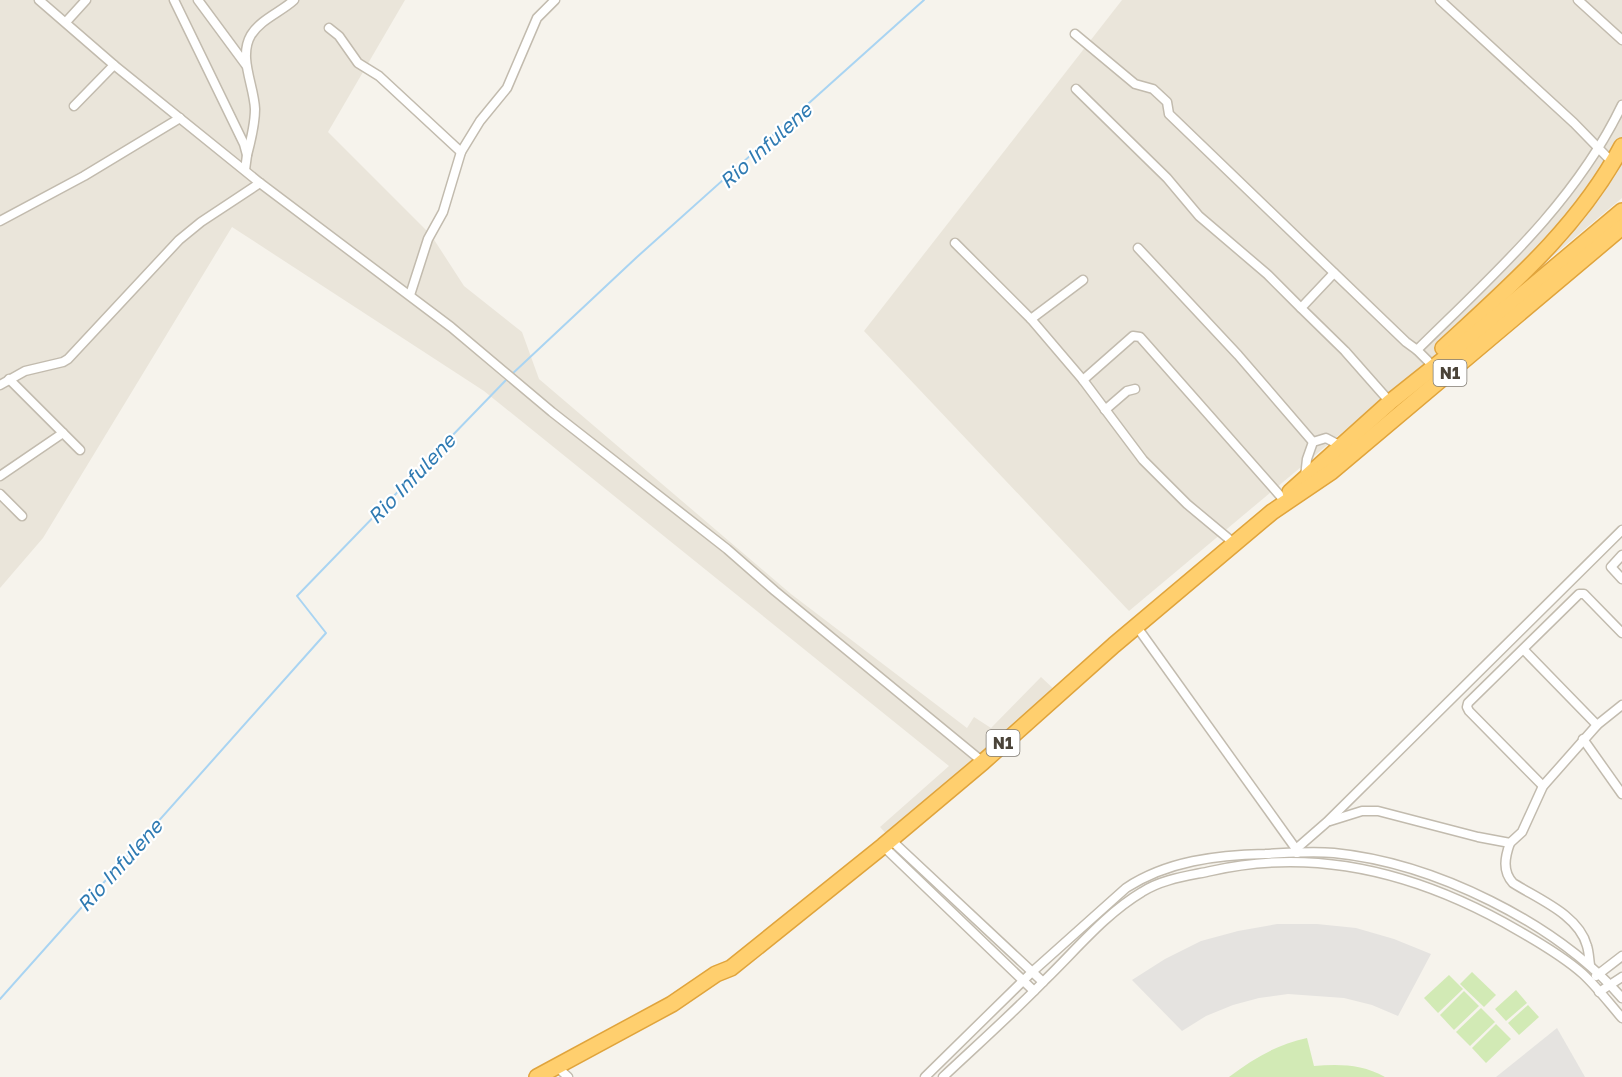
<svg xmlns="http://www.w3.org/2000/svg" width="1622" height="1077" font-family="'Golos Text',sans-serif">
  <rect width="100%" height="100%" fill="#f6f3ec"/>
  <g fill="#eae5da">
    <path d="M0 0H405L328 132 431 235 464 286 522 332 539 379 791 594 967 728 974 717 991 728 1041 677 1057 692 891 839 880 827 949 766 484 391 232 227 43 538 0 588Z"/>
    <path d="M1122 0H1622V198L1129 611 864 331Z"/>
  </g>
  <g fill="#d2eab5">
    <path d="M1472 972 1496 995 1484 1007 1460 984Z"/>
    <path d="M1449 975 1463 989 1438 1013 1424 998Z"/>
    <path d="M1516 990 1527 1003 1506 1021 1495 1009Z"/>
    <path d="M1464 991 1479 1006 1454 1030 1440 1015Z"/>
    <path d="M1528 1005 1539 1017 1519 1035 1508 1023Z"/>
    <path d="M1481 1008 1495 1022 1470 1046 1456 1032Z"/>
    <path d="M1496 1024 1511 1039 1486 1063 1472 1048Z"/>
    <path d="M1307 1038 1314 1066C1339 1064 1362 1064 1385 1077H1229C1254 1058 1276 1045 1307 1038Z"/>
  </g>
  <g fill="#e5e3e0">
    <path d="M1277 924H1317L1356 928 1394 939 1431 954 1398 1016 1372 1005 1344 998 1288 994 1259 998 1233 1005 1206 1016 1182 1031 1132 980 1165 959 1201 941 1238 931Z"/>
    <path d="M1557 1028 1585 1077H1496Z"/>
  </g>
  <g fill="none" stroke-linecap="round" stroke-linejoin="round">
    <g stroke="#a9d4f2" stroke-width="2">
      <path d="M511 375 637 257 924 0"/>
      <path d="M0 999 326 633 297 596 507 379"/>
    </g>
    <g stroke="#c2bbae" stroke-width="11">
      <g id="street">
        <path d="M39 0 114 65 260 183 451 327 552 412 727 549 775 591 983 762"/>
        <path d="M174 0 244 144 247 155 245 170"/>
        <path d="M198 0 246 65"/>
        <path d="M1440 0 1574 123 1613 163"/>
        <path d="M1578 0 1622 40"/>
        <path d="M66 22 86 0"/>
        <path d="M329 28 339 36 358 63 379 76 461 152"/>
        <path d="M1075 34 1135 84 1153 89 1167 102 1169 114 1406 342 1417 350C1493 275 1575 203 1622 105"/>
        <path d="M1076 89 1167 178 1199 216 1267 274 1301 308"/>
        <path d="M74 106 114 65"/>
        <path d="M247 155C251 140 255 124 255 109 254 85 238 57 251 35 261 19 281 12 294 0"/>
        <path d="M0 221 84 176 180 118"/>
        <path d="M955 243 1031 319 1083 380 1143 460 1187 504 1235 544"/>
        <path d="M1138 248 1238 355 1313 442"/>
        <path d="M1334 273 1301 308 1345 351 1390 402"/>
        <path d="M410 295 428 239 443 212 461 152 480 121 507 88 537 18 555 0"/>
        <path d="M1031 319 1083 280"/>
        <path d="M1417 350 1428 361"/>
        <path d="M9 379 80 450"/>
        <path d="M1083 380 1133 336 1140 337 1283 499"/>
        <path d="M0 385 25 371 63 362 68 359 179 240 201 222 260 183"/>
        <path d="M1105 410 1127 391 1135 389"/>
        <path d="M0 476 63 433"/>
        <path d="M1305 477 1307 459 1313 442 1326 438 1341 446"/>
        <path d="M0 494 22 516"/>
        <path d="M1622 555 1611 567 1622 579"/>
        <path d="M1137 627 1296 849"/>
        <path d="M1524 650 1597 725"/>
        <path d="M1583 739 1622 794"/>
        <path d="M1543 786 1469 711 1467 707 1468 703 1579 594H1584L1622 633"/>
        <path d="M1330 821 1362 811H1378L1478 837 1510 843 1522 832 1543 786 1597 725 1622 705"/>
        <path d="M890 839 1043 982"/>
        <path d="M1510 843C1505 857 1502 871 1513 883 1538 899 1579 915 1587 946 1589 952 1589 959 1590 965"/>
        <path d="M883 846 1034 991"/>
        <path d="M1297 853 1296 849 1327 822 1622 530"/>
        <path d="M1596 976 1622 956"/>
        <path d="M1599 992 1622 977"/>
        <path d="M556 1066 568 1077"/>
        <path d="M925 1077 1032 972 1126 888C1167 861 1217 855 1265 854 1288 853 1311 851 1334 853 1434 863 1555 922 1622 998"/>
        <path d="M943 1077C977 1045 1012 1014 1045 980 1076 950 1105 914 1142 892 1162 879 1188 876 1211 871 1320 846 1425 876 1519 931 1540 943 1564 957 1583 974 1597 987 1609 1003 1622 1018"/>
      </g>
    </g>
    <g stroke="#e0a43c" stroke-width="18">
      <g id="highway">
        <path d="M1443 348C1509 287 1579 227 1622 146"/>
        <path d="M1290 492 1390 402 1479 331 1622 211"/>
        <path d="M537 1077 672 1004 716 974 731 968 883 846 983 762 1114 645 1272 512 1331 472 1622 227"/>
      </g>
    </g>
    <use href="#street" stroke="#fff" stroke-width="8"/>
    <use href="#highway" stroke="#ffcf6e" stroke-width="15"/>
  </g>
  <g text-anchor="middle" dominant-baseline="central" stroke-width="4.5" stroke-linejoin="round" paint-order="stroke">
    <g fill="#fff" stroke="#817c74" stroke-width="1.5">
      <rect x="1433.5" y="360" width="33" height="26" rx="4.5"/>
      <rect x="986.5" y="730" width="33" height="26" rx="4.5"/>
    </g>
    <g font-size="16" font-weight="bold" fill="#4b4439">
      <text x="1450" y="373">N1</text>
      <text x="1003" y="743">N1</text>
    </g>
    <g font-size="20" font-style="italic" fill="#2e7ab2" stroke="#fff">
      <text transform="translate(765 145) rotate(-42)">Rio Infulene</text>
      <text transform="translate(411 478) rotate(-46)">Rio Infulene</text>
      <text transform="translate(119 865) rotate(-48)">Rio Infulene</text>
    </g>
  </g>
</svg>
